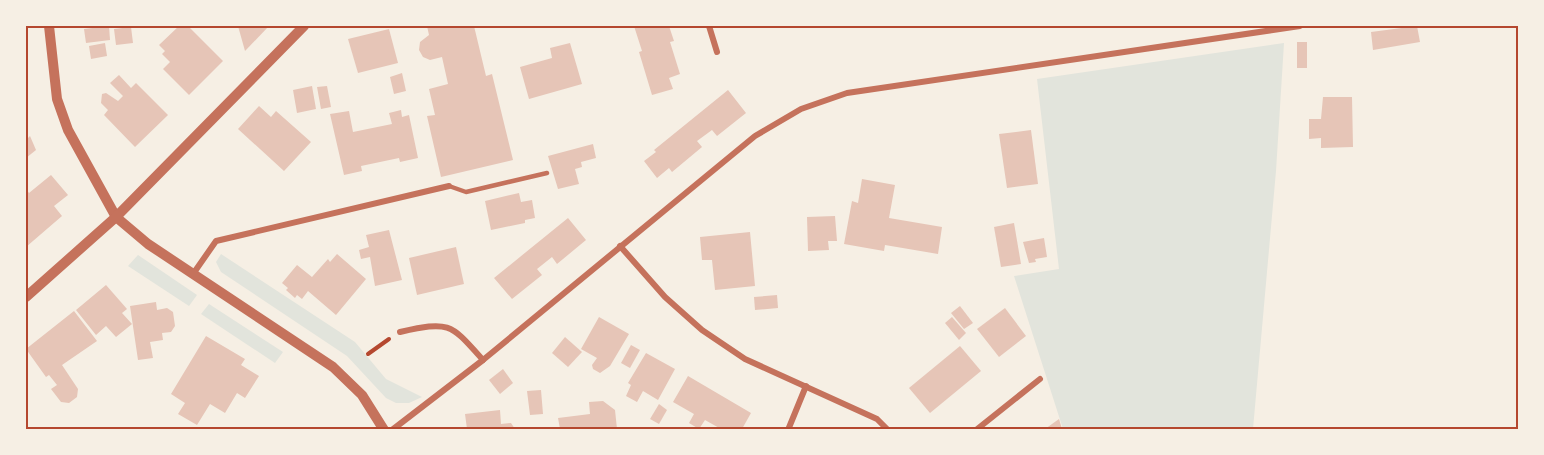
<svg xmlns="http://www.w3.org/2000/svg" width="1544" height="455" font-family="Inter,sans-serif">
  <rect width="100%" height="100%" fill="#f6efe4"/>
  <g fill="#e2e4dc">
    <path d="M1284 43 1276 171 1253 429H1063L1014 276 1059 269 1037 79Z"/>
    <path d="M221 254 355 342 386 379 422 397 409 403H396L386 398 347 356 221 272 216 262Z"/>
    <path d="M138 255 197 295 189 306 128 266Z"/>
    <path d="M209 304 283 352 275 363 201 314Z"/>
  </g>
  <g fill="#e6c5b7">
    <path d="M109 26 110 40 86 43 84 29Z"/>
    <path d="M179 26 189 27 223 61 189 95 163 69 170 62 162 54 165 51 159 45Z"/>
    <path d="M238 26H269L245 51Z"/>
    <path d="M427 26H474L486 76 492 74 513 160 441 177 427 116 435 115 429 89 448 84 442 57 430 60 423 57 419 50 420 42 429 35Z"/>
    <path d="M634 26H669L674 41 670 42 680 74 669 78 673 89 652 95 639 52 642 51Z"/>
    <path d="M1417 26 1420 42 1373 50 1371 32Z"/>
    <path d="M131 27 133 43 116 45 114 29Z"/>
    <path d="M389 29 398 63 358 73 348 39Z"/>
    <rect x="1297" y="42" width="10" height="26"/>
    <path d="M105 43 107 56 91 59 89 46Z"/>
    <path d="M570 43 582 84 529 99 520 67 552 58 550 48Z"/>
    <path d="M402 73 406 91 394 94 390 77Z"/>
    <path d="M119 75 131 88 136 83 168 115 135 147 104 115 108 110 101 103 102 94 106 93 118 101 123 96 110 83Z"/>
    <path d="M312 86 316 109 297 113 293 90Z"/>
    <path d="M327 86 331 107 321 109 317 87Z"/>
    <path d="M728 90 746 113 717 136 712 130 697 141 702 147 672 172 669 168 657 178 644 161 656 152 654 150Z"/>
    <path d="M1323 97H1352L1353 147 1321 148V138L1309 139V119H1321Z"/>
    <path d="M259 106 271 117 276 111 311 142 284 171 238 129Z"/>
    <path d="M401 110 402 117 409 115 418 158 400 162 399 158 361 166 362 171 344 175 330 114 349 111 353 132 392 124 389 113Z"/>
    <path d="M1031 130 1038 184 1007 188 999 134Z"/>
    <path d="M30 136 36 150 26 158V140Z"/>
    <path d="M593 144 596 158 581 162 582 167 575 169 579 184 558 189 548 156Z"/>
    <path d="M51 175 68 195 54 206 62 216 26 247V189L29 193Z"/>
    <path d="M862 179 895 185 889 218 942 227 938 254 885 245 884 251 844 244 852 201 858 203Z"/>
    <path d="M519 193 521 202 532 200 535 218 525 220V223L491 230 485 201Z"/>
    <path d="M835 216 837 241H828L829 250 808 251 807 217Z"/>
    <path d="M568 218 586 240 557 264 552 257 537 269 542 275 512 299 494 278Z"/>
    <path d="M1014 223 1021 264 1001 267 994 227Z"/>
    <path d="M389 230 402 280 375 286 370 257 361 259 359 250 369 247 366 235Z"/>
    <path d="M750 232 755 286 715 290 712 260H702L700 237Z"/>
    <path d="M1044 238 1047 257 1035 259 1036 262 1029 263 1023 242Z"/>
    <path d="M456 247 464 284 417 295 409 258Z"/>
    <path d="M337 254 366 279 336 315 308 291 302 299 297 295 295 298 286 290 288 288 282 283 297 265 312 277 328 259 330 262Z"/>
    <path d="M106 285 127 309 122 313 132 324 116 337 106 326 96 335 76 310Z"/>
    <path d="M777 295 778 308 755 310 754 297Z"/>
    <path d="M156 302 157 310 167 308 173 312 175 326 171 332 162 333 163 340 150 342 153 358 138 360 130 306Z"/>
    <path d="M960 306 973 323 964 329 951 313Z"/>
    <path d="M1005 308 1026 336 999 357 977 329Z"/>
    <path d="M74 311 97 341 62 365 78 389 77 397 69 403 61 402 51 389 57 385 49 375 46 377 26 349Z"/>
    <path d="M599 317 629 334 610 366 600 373 593 369 592 365 597 358 581 349Z"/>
    <path d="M952 317 966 333 959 340 945 323Z"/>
    <path d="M206 336 245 359 241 365 259 376 245 398 237 393 225 413 210 404 197 425 178 414 185 403 171 394Z"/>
    <path d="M565 337 582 352 568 367 552 353Z"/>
    <path d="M631 345 640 350 630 368 621 363Z"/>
    <path d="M960 346 981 371 930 413 909 388Z"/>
    <path d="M646 353 675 369 658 400 643 391 637 402 626 396 631 385 628 383Z"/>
    <path d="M503 369 513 383 500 394 489 380Z"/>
    <path d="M688 376 751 413 742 429H721L705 420 699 429 689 423 694 414 673 402Z"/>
    <path d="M541 390 543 414 530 415 527 391Z"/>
    <path d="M603 401 615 410 617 429H560L558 418 590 414 589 402Z"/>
    <path d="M659 404 667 410 659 424 650 419Z"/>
    <path d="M500 410 501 424 511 423 515 429H467L465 414Z"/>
    <path d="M1059 419 1062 429H1045Z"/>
  </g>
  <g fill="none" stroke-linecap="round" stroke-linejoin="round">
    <path stroke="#b5482f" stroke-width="4" d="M368 354 389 339"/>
    <path stroke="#c5725c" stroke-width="4.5" d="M449 186 466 192 547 173"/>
    <g stroke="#c5725c" stroke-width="6">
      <path d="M709 26 717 52"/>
      <path d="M620 246 665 297 702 330 745 359 877 419 888 430"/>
      <path d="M193 274 216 241 449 186"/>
      <path d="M400 332C450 321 450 323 483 360"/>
      <path d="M392 430 483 360 755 136 801 109 847 93 1300 26"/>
      <path d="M788 430 806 386"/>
      <path d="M976 430 1040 379"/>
    </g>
    <g stroke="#c5725c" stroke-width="10">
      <path d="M49 26 57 99 68 130 116 217 148 244 333 367 362 395 384 430"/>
      <path d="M26 297 116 217 304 26"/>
    </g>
  </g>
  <rect width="1544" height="455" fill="none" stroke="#f6efe4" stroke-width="54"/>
  <rect x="27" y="27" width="1490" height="401" fill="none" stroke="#b5482f" stroke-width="2"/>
</svg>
